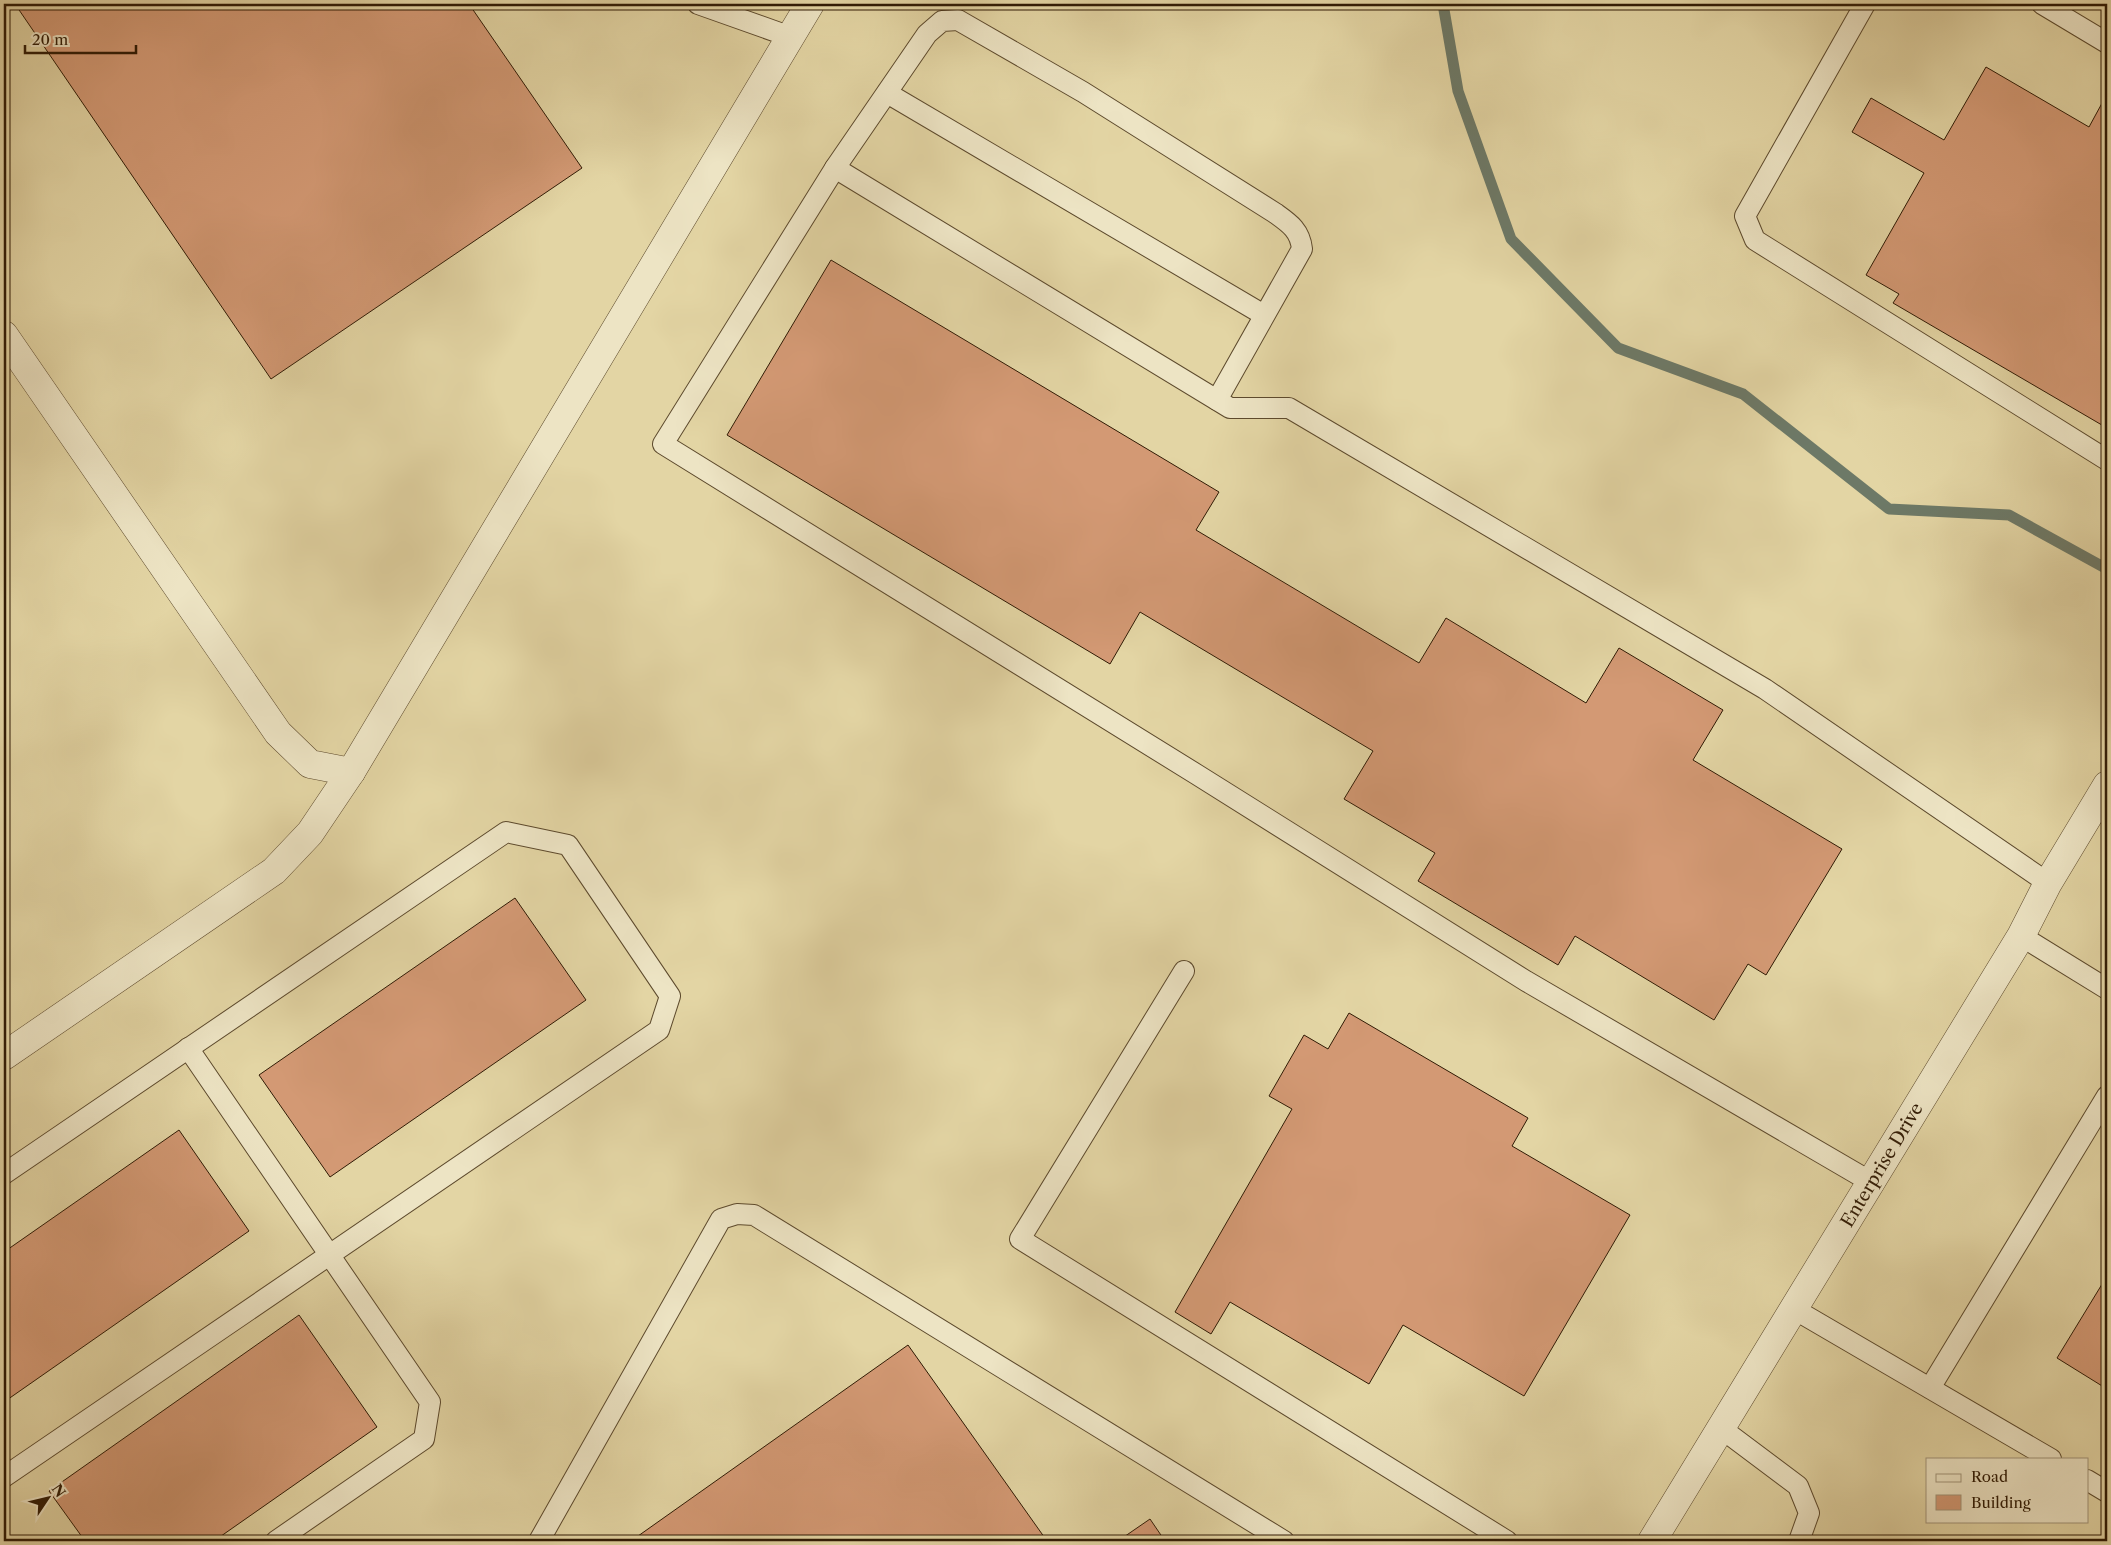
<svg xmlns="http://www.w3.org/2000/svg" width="2111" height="1545" font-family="'Libre Caslon Text',serif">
  <rect width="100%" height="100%" fill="#e3d5a4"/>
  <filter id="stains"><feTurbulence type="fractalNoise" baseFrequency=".004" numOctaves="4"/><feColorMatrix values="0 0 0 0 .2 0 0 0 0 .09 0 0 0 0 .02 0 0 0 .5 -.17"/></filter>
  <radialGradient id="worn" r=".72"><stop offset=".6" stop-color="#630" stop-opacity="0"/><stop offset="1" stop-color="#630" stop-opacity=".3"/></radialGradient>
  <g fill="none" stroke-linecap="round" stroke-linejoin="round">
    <path stroke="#6d7967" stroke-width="11" d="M1443 4 1458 91 1511 239 1618 348 1743 394 1889 509 2009 515 2107 569"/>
  </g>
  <g fill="#d39974" stroke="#301b05">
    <path d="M15 4H469L582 168 271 379Z"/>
    <path d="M1986 67 2089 127 2107 94V428L1893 303 1899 294 1866 275 1924 173 1852 132 1871 98 1944 140Z"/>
    <path d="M831 260 1219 492 1196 530 1419 663 1446 618 1586 703 1619 648 1723 710 1693 760 1842 849 1766 975 1748 964 1714 1020 1575 936 1558 965 1418 881 1435 853 1344 799 1373 751 1140 612 1110 664 727 435Z"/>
    <path d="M515 898 586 1000 330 1177 259 1075Z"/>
    <path d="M1349 1013 1528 1118 1512 1146 1630 1215 1524 1396 1403 1325 1369 1384 1230 1302 1211 1334 1175 1312 1292 1109 1269 1096 1304 1035 1328 1049Z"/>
    <path d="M179 1130 249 1231 4 1402V1252Z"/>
    <path d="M2107 1276V1389L2057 1358Z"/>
    <path d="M299 1315 377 1427 214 1541H85L49 1491Z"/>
    <path d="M908 1345 1047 1541H631Z"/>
    <path d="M1150 1519 1165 1541H1118Z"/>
  </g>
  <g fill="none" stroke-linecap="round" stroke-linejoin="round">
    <g stroke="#5d4a2d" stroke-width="22">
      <g id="service">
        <path d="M698 4 791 37"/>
        <path d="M1865 4 1745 216 1755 240 2107 460"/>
        <path d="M2042 4 2107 43"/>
        <path d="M887 93 1264 315"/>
        <path d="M835 168 927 34 942 21 958 20 1083 92 1275 213C1289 223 1300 230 1302 249L1217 400"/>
        <path d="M2021 936 2107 989"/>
        <path d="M1184 971 1020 1239 1507 1541"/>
        <path d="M188 1048 430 1402 424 1439 276 1541"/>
        <path d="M4 1174 506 832 568 845 670 996 659 1030 4 1477"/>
        <path d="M1871 1182 1526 981 1196 774 663 444 835 168 1230 408H1289L1765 689 2048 883"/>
        <path d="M1794 1309 2051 1459"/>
        <path d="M1930 1388 2107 1096"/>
        <path d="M1722 1429 1798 1486 1809 1513 1799 1541"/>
        <path d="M2087 1480 2107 1492"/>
        <path d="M539 1541 721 1219 737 1214 754 1215 1284 1541"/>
      </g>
    </g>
    <g stroke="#5d4a2d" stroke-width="29">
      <g id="minor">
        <path d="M4 335 278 733 310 764 351 772"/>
        <path d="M4 1056 274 871 310 833 351 772 810 4"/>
        <path d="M1652 1541 2021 936 2048 883 2107 785"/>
      </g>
    </g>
    <use href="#service" stroke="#ede4c4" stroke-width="20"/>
    <use href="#minor" stroke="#ede4c4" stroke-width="28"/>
  </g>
  <g text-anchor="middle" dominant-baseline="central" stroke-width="5" stroke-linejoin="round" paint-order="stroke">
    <g font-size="18" fill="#301b05" stroke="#ede4c4">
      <text transform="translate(1882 1165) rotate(-59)">Enterprise Drive</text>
    </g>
  </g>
  <rect width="2111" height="1545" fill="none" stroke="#e3d5a4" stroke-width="20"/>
  <rect x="5" y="5" width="2101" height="1535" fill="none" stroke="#301b05" stroke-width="2.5"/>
  <rect x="10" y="10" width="2091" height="1525" fill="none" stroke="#301b05"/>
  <rect x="1926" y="1458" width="162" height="65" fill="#ede4c4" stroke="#a19478"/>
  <rect x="1936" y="1474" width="25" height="8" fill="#ede4c4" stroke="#a19478"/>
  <text x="1971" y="1482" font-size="15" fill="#301b05">Road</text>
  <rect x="1936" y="1495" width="25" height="15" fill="#d39974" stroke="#a19478"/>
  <text x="1971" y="1508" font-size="15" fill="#301b05">Building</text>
  <g transform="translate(48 1498) rotate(55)" stroke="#ede4c4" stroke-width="4" paint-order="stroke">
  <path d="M0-4L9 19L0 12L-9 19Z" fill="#301b05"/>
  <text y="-8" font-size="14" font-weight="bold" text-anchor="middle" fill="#301b05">N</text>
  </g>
  <path d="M25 45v8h111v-8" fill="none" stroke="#301b05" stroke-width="2.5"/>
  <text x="32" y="45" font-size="15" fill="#301b05" stroke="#ede4c4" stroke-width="4" paint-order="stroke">20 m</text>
  <rect width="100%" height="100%" filter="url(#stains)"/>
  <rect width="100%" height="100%" fill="url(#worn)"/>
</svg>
